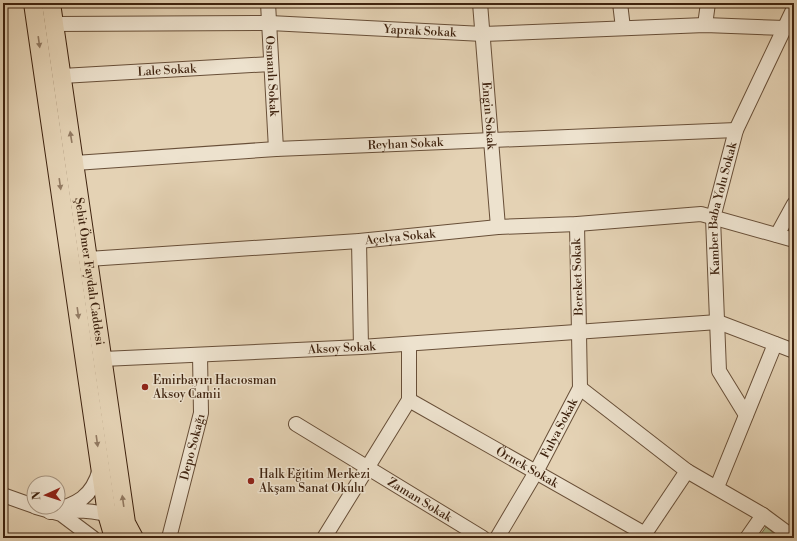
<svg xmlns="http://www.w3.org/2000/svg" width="797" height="541" font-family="'Libre Bodoni',serif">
  <rect width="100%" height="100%" fill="#e4d2b4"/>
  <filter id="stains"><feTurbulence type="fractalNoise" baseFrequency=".005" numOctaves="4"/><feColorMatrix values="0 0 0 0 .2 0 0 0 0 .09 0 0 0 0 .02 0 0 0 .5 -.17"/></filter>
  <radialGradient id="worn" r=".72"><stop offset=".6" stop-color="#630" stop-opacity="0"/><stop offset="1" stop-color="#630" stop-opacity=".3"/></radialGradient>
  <path fill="#aebd91" stroke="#767050" d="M766 527 780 538H758Z"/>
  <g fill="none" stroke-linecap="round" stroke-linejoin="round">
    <g stroke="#684f38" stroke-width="16">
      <g id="minor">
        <path id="s1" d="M268 3 276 149"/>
        <path id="s2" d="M480 3 498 227"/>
        <path d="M620 3 623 28"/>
        <path id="s3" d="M54 24 270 23 483 34 705 25 785 28"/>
        <path d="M705 25 708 3"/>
        <path id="s4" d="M62 76 271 64"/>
        <path id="s5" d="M75 163 276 149 736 130"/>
        <path d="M777 235 794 204"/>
        <path d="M359 241 361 347"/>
        <path id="s6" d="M88 259 359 241 498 227 577 224 701 214 794 240"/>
        <path id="s7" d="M103 359 361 347 718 322 794 351"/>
        <path d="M580 388 687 471 763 515 794 538"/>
        <path id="s8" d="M409 400 645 534"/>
        <path id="s9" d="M746 415 719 371 713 218 736 130 794 8"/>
        <path id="s10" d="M296 424 483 538"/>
        <path d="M100 469C92 498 77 504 50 512 73 510 95 509 116 518"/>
        <path d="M717 487 775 344"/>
        <path d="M3 495 34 506"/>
        <path d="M36 507 61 514 93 538"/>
        <path id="s11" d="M169 538 201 413 200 355"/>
        <path d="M324 538 409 400V344"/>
        <path id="s12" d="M497 538 536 472 580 388 577 224"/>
        <path d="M642 538 687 471"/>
        <path d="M747 538 763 515"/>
      </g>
    </g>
    <g stroke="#3f230f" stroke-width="20">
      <g id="major">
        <path d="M33 3 107 514 114 538"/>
        <path id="s13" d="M51 3 126 523 134 538"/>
      </g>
    </g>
    <use href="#minor" stroke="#ede2ce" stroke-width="14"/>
    <use href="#major" stroke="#e4d2b4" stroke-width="18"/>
  </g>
  <defs><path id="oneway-solid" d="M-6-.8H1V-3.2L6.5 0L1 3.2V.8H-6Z"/></defs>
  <g fill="#927a62">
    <use href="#oneway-solid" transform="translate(39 42) rotate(82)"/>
    <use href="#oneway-solid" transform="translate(71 137) rotate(-99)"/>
    <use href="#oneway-solid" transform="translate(60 184) rotate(82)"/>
    <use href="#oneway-solid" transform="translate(78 313) rotate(82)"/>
    <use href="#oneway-solid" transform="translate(97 441) rotate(82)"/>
    <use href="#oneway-solid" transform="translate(123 501) rotate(-98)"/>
  </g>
  <g fill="#8f2418" stroke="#ede2ce" stroke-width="1.5">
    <circle cx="145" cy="387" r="4"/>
    <circle cx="251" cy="481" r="4"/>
  </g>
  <g text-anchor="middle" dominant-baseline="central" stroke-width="3" stroke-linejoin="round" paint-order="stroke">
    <g font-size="12" fill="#3f230f" stroke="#ede2ce">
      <text stroke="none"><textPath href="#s3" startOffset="366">Yaprak Sokak</textPath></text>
      <text stroke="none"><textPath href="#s4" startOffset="105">Lale Sokak</textPath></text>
      <text stroke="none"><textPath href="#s1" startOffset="73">Osmanlı Sokak</textPath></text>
      <text stroke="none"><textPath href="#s2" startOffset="113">Engin Sokak</textPath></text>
      <text stroke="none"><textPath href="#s5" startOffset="331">Reyhan Sokak</textPath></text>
      <text stroke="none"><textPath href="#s9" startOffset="215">Kamber Baba Yolu Sokak</textPath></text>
      <text stroke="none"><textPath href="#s6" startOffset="313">Açelya Sokak</textPath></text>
      <text stroke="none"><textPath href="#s13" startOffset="271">Şehit Ömer Faydalı Caddesi</textPath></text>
      <text transform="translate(578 277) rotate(-92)">Bereket Sokak</text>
      <text stroke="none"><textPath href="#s7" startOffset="239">Aksoy Sokak</textPath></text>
      <text stroke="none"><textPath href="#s12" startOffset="126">Fulya Sokak</textPath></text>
      <text stroke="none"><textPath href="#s11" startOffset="94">Depo Sokağı</textPath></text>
      <text stroke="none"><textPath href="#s8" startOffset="136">Örnek Sokak</textPath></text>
      <text stroke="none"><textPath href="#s10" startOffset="145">Zaman Sokak</textPath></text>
    </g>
    <g font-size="12" fill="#3f230f" stroke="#ede2ce" text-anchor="start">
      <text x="153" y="380">Emirbayırı Hacıosman<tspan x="153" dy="14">Aksoy Camii</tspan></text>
      <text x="259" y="474">Halk Eğitim Merkezi<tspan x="259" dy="14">Akşam Sanat Okulu</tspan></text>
    </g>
  </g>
  <rect width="797" height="541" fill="none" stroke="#e4d2b4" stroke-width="16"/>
  <rect x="4" y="4" width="789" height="533" fill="none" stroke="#3f230f" stroke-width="2"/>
  <rect x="8" y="8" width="781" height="525" fill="none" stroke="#3f230f"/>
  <g transform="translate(46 495) rotate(267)"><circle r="19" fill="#ede2ce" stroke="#a79682"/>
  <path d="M0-3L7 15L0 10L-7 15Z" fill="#8f2418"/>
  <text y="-6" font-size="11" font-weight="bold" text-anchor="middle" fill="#3f230f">N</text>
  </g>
  <rect width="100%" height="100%" filter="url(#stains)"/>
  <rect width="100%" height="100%" fill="url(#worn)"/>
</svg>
